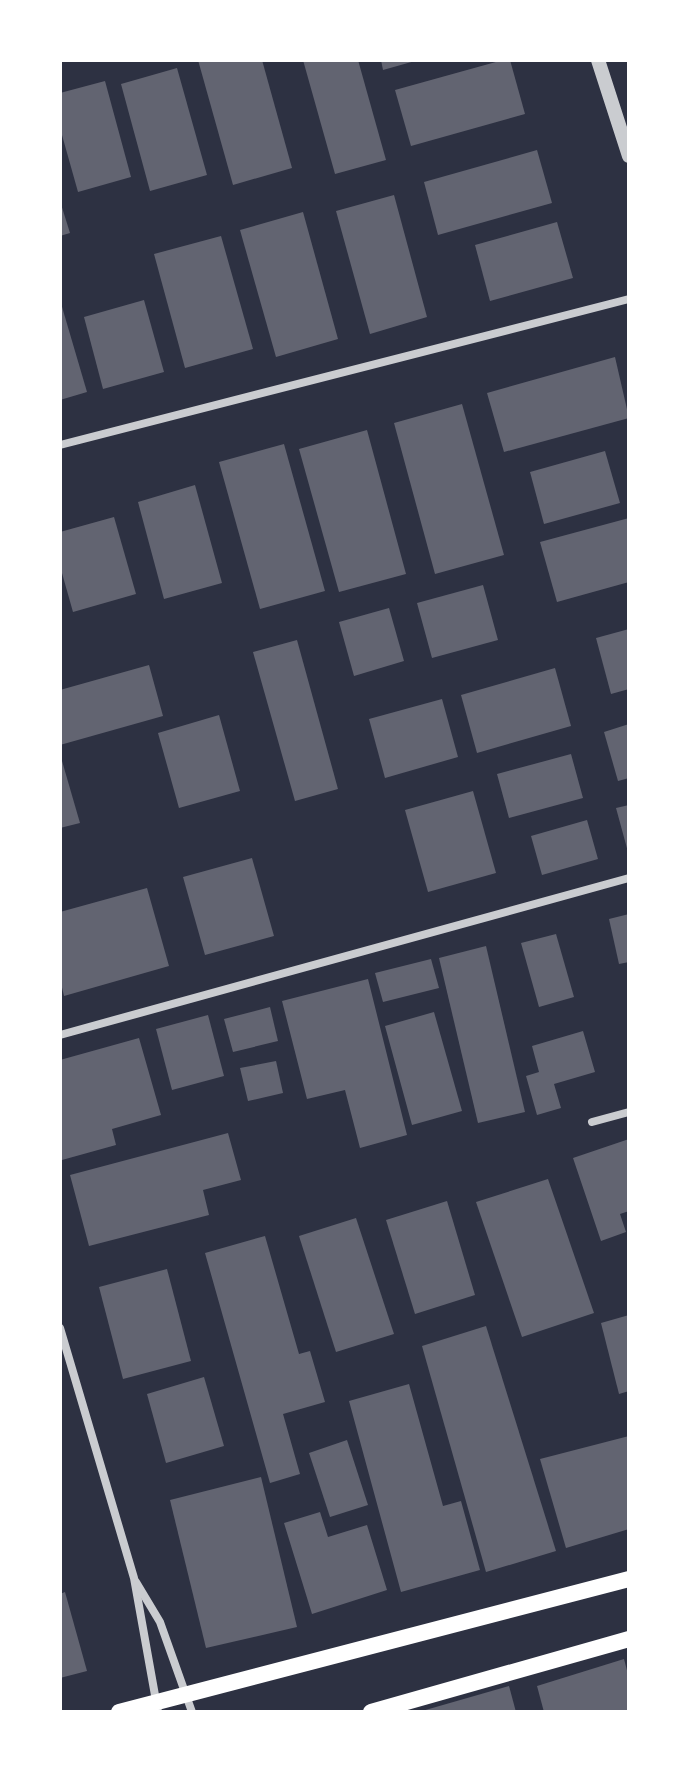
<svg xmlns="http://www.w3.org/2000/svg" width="689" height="1772" font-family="Quicksand,sans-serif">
  <rect width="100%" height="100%" fill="#2d3142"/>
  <g fill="#626471">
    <path d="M198 60H262L292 168 233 185Z"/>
    <path d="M303 60H358L386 160 335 174Z"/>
    <path d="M381 60H415V61L383 70Z"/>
    <path d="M503 60H510L525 114 411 146 395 90Z"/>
    <path d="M177 68 207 175 150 191 121 84Z"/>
    <path d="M105 81 131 177 78 192 60 128V93Z"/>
    <path d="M537 150 552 203 438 235 424 182Z"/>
    <path d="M394 195 427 317 370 334 336 211Z"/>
    <path d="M60 201 70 233 60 236Z"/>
    <path d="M303 212 338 339 276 357 240 230Z"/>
    <path d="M557 222 573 278 490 301 475 245Z"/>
    <path d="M221 236 253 349 185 368 154 254Z"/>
    <path d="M60 300 87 392 60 400Z"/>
    <path d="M144 300 164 372 103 389 84 317Z"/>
    <path d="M615 357 629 418 504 452 487 393Z"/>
    <path d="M462 404 504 555 435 574 394 423Z"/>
    <path d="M367 430 406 574 339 592 299 449Z"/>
    <path d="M284 444 325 591 260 609 219 462Z"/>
    <path d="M605 451 620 503 544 524 530 472Z"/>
    <path d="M195 485 222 583 164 599 138 502Z"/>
    <path d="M114 517 136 594 73 612 60 566V532Z"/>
    <path d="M629 518V582L557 602 540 542Z"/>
    <path d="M483 585 498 640 432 658 417 603Z"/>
    <path d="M389 608 404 661 354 676 339 622Z"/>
    <path d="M629 629V689L611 694 596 638Z"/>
    <path d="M297 640 338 789 295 801 253 652Z"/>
    <path d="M149 665 163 716 60 745V690Z"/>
    <path d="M555 668 571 726 477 753 461 695Z"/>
    <path d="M442 699 458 757 385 778 369 719Z"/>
    <path d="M219 715 240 791 179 808 158 733Z"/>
    <path d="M629 724V778L618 781 604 732Z"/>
    <path d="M60 754 80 823 60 828Z"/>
    <path d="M571 754 583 798 509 818 497 774Z"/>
    <path d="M473 791 496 873 428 892 405 810Z"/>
    <path d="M629 805V852H628L616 808Z"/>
    <path d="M587 820 598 859 542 875 531 836Z"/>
    <path d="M252 858 274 936 205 955 183 877Z"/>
    <path d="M147 888 169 966 64 996 60 979V912Z"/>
    <path d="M629 914V962L619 964 609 919Z"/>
    <path d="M556 934 574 997 539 1007 521 943Z"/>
    <path d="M486 946 525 1112 478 1123 439 958Z"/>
    <path d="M431 959 439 988 383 1002 375 973Z"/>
    <path d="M368 979 407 1135 360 1148 345 1090 307 1099 282 1001Z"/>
    <path d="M270 1007 278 1041 233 1052 224 1019Z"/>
    <path d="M434 1012 462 1111 412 1125 385 1026Z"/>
    <path d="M208 1015 224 1076 172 1090 156 1029Z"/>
    <path d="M583 1031 595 1072 554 1084 561 1108 537 1115 526 1076 539 1072 532 1046Z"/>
    <path d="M139 1038 161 1115 112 1129 116 1145 62 1160 60 1060Z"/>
    <path d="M276 1061 283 1093 248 1101 240 1068Z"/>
    <path d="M228 1133 241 1180 203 1190 209 1215 89 1246 70 1175Z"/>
    <path d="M629 1139V1211L620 1214 626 1232 601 1241 573 1158Z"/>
    <path d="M548 1179 594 1313 522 1337 476 1202Z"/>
    <path d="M447 1201 475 1295 415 1314 386 1220Z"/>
    <path d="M356 1218 394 1334 336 1352 299 1236Z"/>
    <path d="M265 1236 299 1354 310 1351 325 1402 283 1414 300 1474 270 1483 205 1253Z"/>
    <path d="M167 1269 191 1361 123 1379 99 1287Z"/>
    <path d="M629 1315V1391L619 1394 601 1323Z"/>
    <path d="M486 1326 556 1551 486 1572 422 1346Z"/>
    <path d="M204 1377 224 1446 166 1463 147 1394Z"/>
    <path d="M409 1384 443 1506 461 1501 480 1570 401 1592 349 1401Z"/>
    <path d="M629 1436V1529L566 1548 540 1459Z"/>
    <path d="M347 1440 368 1505 330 1517 309 1453Z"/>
    <path d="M261 1477 297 1627 206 1648 170 1500Z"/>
    <path d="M320 1512 328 1537 367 1525 387 1590 312 1614 284 1523Z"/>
    <path d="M65 1592 87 1671 60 1678V1594Z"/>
    <path d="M624 1659 629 1678V1712H544L537 1686Z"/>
    <path d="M509 1686 516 1712H422V1711Z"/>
  </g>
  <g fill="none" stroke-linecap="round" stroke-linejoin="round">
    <g stroke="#caccd0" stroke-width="8">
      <path d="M60 445 629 299"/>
      <path d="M60 1035 629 878"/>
      <path d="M592 1122 629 1112"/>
      <path d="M60 1328 134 1578 158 1712"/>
      <path d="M136 1582 160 1622 192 1712"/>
    </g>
    <path stroke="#caccd0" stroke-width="14" d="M598 60 629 156"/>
    <g stroke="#fff" stroke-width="16">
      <path d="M119 1712 629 1579"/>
      <path d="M371 1712 629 1639"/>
    </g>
  </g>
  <rect width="689" height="1772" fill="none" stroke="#ffffff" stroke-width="124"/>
</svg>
